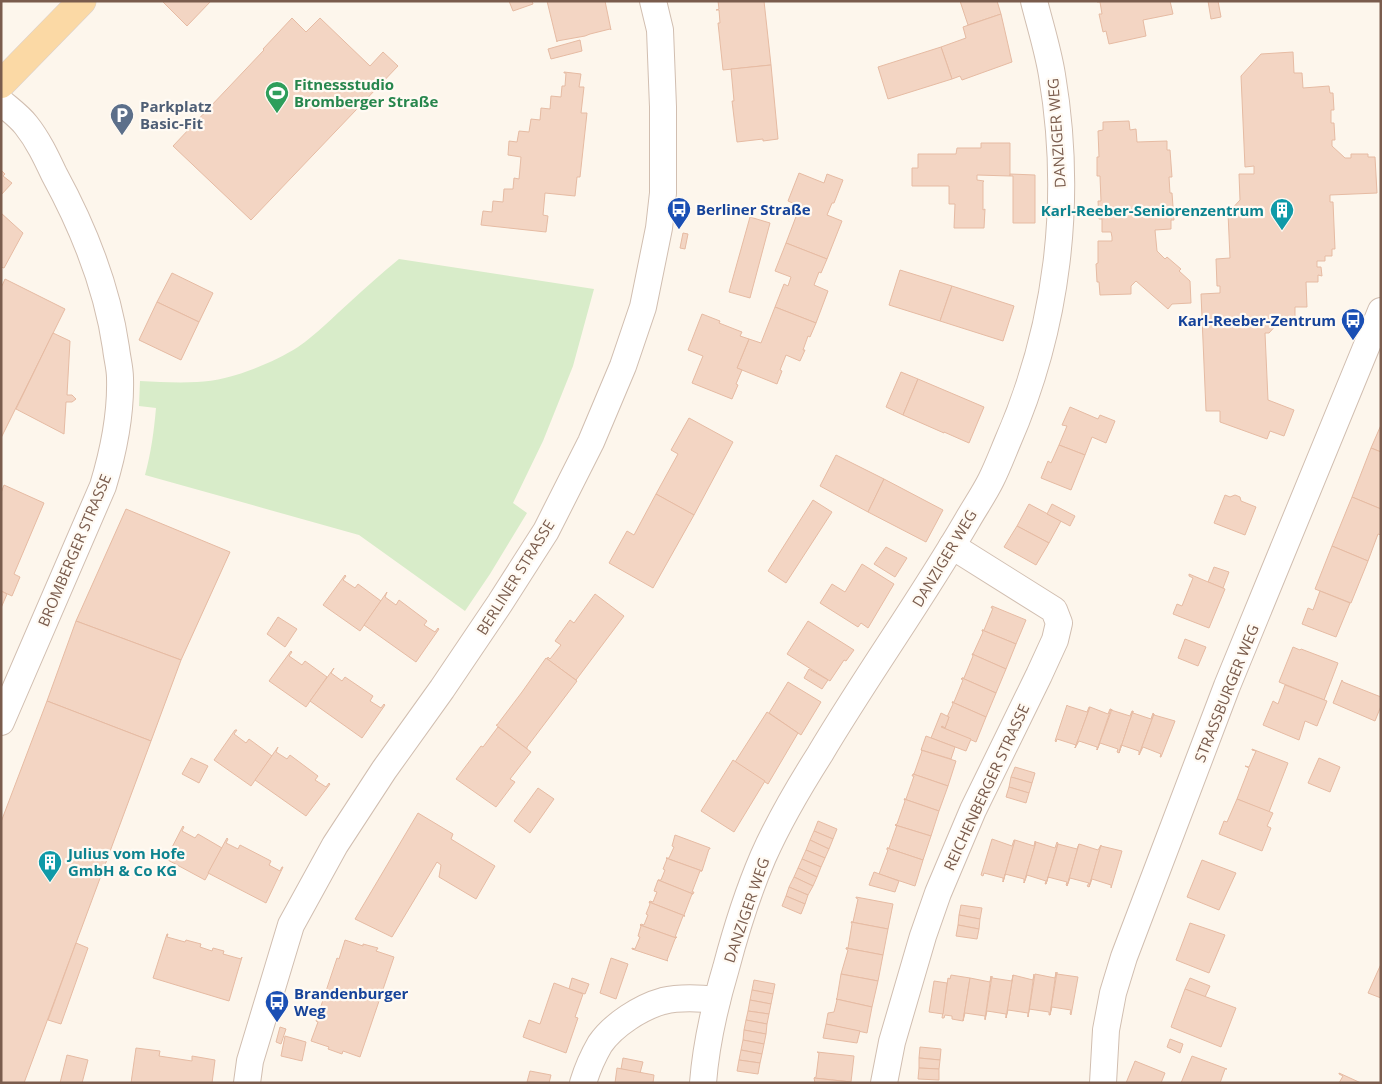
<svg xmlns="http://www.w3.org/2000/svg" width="1382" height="1084" font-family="'Open Sans',sans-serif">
  <rect width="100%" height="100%" fill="#fdf6ec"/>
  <path fill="#d8ecc9" d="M399 259 594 289 573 366 543 441 513 503 527 513 490 574 465 611 359 535 145 475C151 453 154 431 156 408L139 406 140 381C159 382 178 383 197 382 229 381 271 364 298 347 317 334 333 317 350 302 366 287 382 273 399 259Z"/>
  <g fill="#f3d5c3" stroke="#e6bba3">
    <path d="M162 1H211L187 26Z"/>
    <path d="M509 1H532L533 4 513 11Z"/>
    <path d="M547 1H605L611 30 610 29 590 34 585 36 557 41V42Z"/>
    <path d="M718 1H764L771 65 723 70 718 23H720L719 10H716L719 9Z"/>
    <path d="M960 1H997L1001 14 968 25Z"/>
    <path d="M1096 1H1170L1173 14 1143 20 1146 36 1109 44 1106 31 1103 32 1099 14H1102L1100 2H1097Z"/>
    <path d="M1208 1H1218L1221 17 1211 19Z"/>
    <path d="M1001 14 1012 62 962 80 960 76 952 79 941 47 966 38 963 27Z"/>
    <path d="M292 18 306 32 320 18 370 66 383 52 398 66 251 220 173 146 264 50 263 49Z"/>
    <path d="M580 40 582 51 551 59 548 49Z"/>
    <path d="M941 47 952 79 888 99 878 67Z"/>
    <path d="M1293 52 1294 73H1302L1303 88 1329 86 1330 93H1333L1334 110H1331V123H1334L1335 140H1332V146L1345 158H1351V154H1368V157H1375L1377 193 1330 195V202H1333L1335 249H1332V256H1325V261H1317V267H1321L1322 276 1318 275V282H1306L1307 307H1295V321L1279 322 1269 333H1265L1268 400 1294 410 1284 436 1270 431 1267 439 1220 422V411H1206L1201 294 1220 293V286H1217L1216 259 1230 258 1228 213 1240 200 1239 174H1254V166L1245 167 1241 76 1261 54Z"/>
    <path d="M771 65 778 139 763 141V139L737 142 732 101H734L731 69Z"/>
    <path d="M564 72 581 74 579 87H584L581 113H587L580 177H577L575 196 545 193 543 215 548 216 546 232 481 225 483 211 492 212 493 201 503 202 504 189H513L514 178 519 179 521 157 508 155 509 141 517 142 519 131 529 132 531 119 540 120 541 108 550 109 551 96 561 97 562 86H565L566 73H564Z"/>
    <path d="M1129 121 1130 130 1136 129 1137 142 1167 141V150H1170L1172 177H1169L1170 193H1172L1174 220H1171V229L1155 230 1157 251 1165 259 1167 257 1181 269 1179 271 1190 281 1191 303 1172 304 1168 309 1136 281 1131 286V294L1100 295 1099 282H1097L1096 264 1098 263V241H1112V237L1111 232H1102V219H1099L1098 201H1101L1100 176H1097V157H1099L1098 131 1103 130V122Z"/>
    <path d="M981 143H1010V176L977 175V180L984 181 983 182V210L985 209 984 228H954L955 204H949V186H912V168H918V154H956L957 148H981Z"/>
    <path d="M1 170 5 174 3 176 12 183 1 195Z"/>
    <path d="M799 173 824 183 827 174 843 180 834 203H832L827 215 842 221 827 259 786 243 797 214 801 216 804 208 788 201Z"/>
    <path d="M1010 174 1035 175V223H1013V176H1010Z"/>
    <path d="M1 213 23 233 4 268 1 267Z"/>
    <path d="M750 217 770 223 750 298 729 292Z"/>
    <path d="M683 233 688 234 685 249 680 248Z"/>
    <path d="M786 243 827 259 821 273 819 272 814 285 828 291 816 323 775 307 784 284 788 286 791 277 775 271Z"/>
    <path d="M900 270 952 286 940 321 889 305Z"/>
    <path d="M172 273 213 293 199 322 157 302Z"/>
    <path d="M5 279 65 309 1 438V288Z"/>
    <path d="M952 286 1014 306 1003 341 940 321Z"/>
    <path d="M157 302 199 322 181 360 139 340Z"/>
    <path d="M775 307 816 323 810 337 808 336 803 350H805L800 361 786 355 780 370 782 371 777 384 737 368 749 339 761 343Z"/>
    <path d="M702 314 720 321 719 323 742 332 740 336 749 339 737 368 742 370 736 384 738 385 732 399 692 383 703 356 688 350Z"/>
    <path d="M53 333 70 341 67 395H72L76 399 72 402H66L64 434 16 409Z"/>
    <path d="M901 372 918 379 903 415 886 407Z"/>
    <path d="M918 379 984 407 969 443 944 432V433L903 415Z"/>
    <path d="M1070 407 1098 419 1100 415 1115 421 1106 443 1092 437 1085 455 1059 445 1067 426 1062 425Z"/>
    <path d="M689 418 733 442 694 515 656 494 678 454 671 450Z"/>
    <path d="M1381 425V452L1371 448Z"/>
    <path d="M1059 445 1085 455 1071 490 1041 478 1048 461 1051 463Z"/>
    <path d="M1371 448 1381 452V509L1352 497Z"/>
    <path d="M836 455 884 479 868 512 820 486Z"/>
    <path d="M884 479 943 510 926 542 868 512Z"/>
    <path d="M4 485 44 503 14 574 20 577 12 596 1 591V493Z"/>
    <path d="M656 494 694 515 653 588 609 563 627 531 634 535Z"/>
    <path d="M1225 495 1230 497 1235 495 1240 497 1241 501 1256 507 1245 535 1214 523Z"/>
    <path d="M1352 497 1381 509V535L1378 534 1368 561 1332 546Z"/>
    <path d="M813 500 832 512 786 583 768 571Z"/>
    <path d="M1029 504 1061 521 1049 543 1017 526Z"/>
    <path d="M1052 504 1075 516 1070 526 1047 514Z"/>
    <path d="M126 509 230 552 181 660 76 621Z"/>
    <path d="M1017 526 1049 543 1036 565 1004 547Z"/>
    <path d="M1332 546 1368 561 1351 603 1315 589Z"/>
    <path d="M886 547 907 558 895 577 874 564Z"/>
    <path d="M862 564 894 584 868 628 861 623 858 627 820 603 832 584 845 592Z"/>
    <path d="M1214 567 1229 572 1223 588 1208 582Z"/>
    <path d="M1189 574 1225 589 1209 628 1173 614 1177 604 1182 606 1193 578 1189 576Z"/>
    <path d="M345 575 346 576 343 580 355 588 358 584 381 601 360 631 323 605Z"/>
    <path d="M1 591 7 594 1 608Z"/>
    <path d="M1320 591 1350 603 1336 637 1302 624 1308 608 1313 610Z"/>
    <path d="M387 592 385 597 396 605 399 600 427 621 424 625 435 632 438 628 439 629 416 662 364 625Z"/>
    <path d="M595 594 624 616 576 680 547 659 548 657 550 659 561 645 555 641 570 620 574 623Z"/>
    <path d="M992 606 1026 620 1016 644 982 630H984L993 608H991Z"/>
    <path d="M278 617 297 629 285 647 267 634Z"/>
    <path d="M76 621 181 660 151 741 47 701Z"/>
    <path d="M808 621 854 650 846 661 844 660 830 681 787 654Z"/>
    <path d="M982 630 1016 644 1006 669 972 654H973L983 632 982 631Z"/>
    <path d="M1185 639 1206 647 1198 666 1178 658Z"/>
    <path d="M1293 647 1300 650 1301 649 1338 663 1324 700 1279 682Z"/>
    <path d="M291 651 292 652 289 656 302 665 305 661 327 677 306 707 269 681Z"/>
    <path d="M972 654 1006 669 996 693 962 678H964L973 656Z"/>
    <path d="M546 658 577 681 527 747V749L496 725H497L522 692Z"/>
    <path d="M334 668 331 673 342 681 345 677 373 696 370 701 381 708 384 704 385 705 362 738 310 701Z"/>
    <path d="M809 669 828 680 822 689 804 678Z"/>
    <path d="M962 678 996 693 986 717 952 702H954L963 680 961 679Z"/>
    <path d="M1342 680 1343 682 1381 697V706L1375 721 1333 703Z"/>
    <path d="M788 682 821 702 801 735 769 713Z"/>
    <path d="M1285 685 1327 701 1317 726 1305 721 1299 740 1263 725 1273 701 1278 704Z"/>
    <path d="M47 701 151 741 24 1083H1V822Z"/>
    <path d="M952 702 986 717 976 742 941 727 942 726 945 728 949 717H947L953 704Z"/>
    <path d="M1067 705 1068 706 1087 712 1089 707H1090L1075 748 1076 745 1057 739 1056 742 1055 741Z"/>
    <path d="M1090 707 1108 714 1110 709H1111L1097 750V747L1079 741 1075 748Z"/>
    <path d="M1112 709 1111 710 1130 716 1132 711H1133L1119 753 1117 752 1118 749 1100 743 1097 750Z"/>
    <path d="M1133 711V713L1151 719 1153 713 1154 714 1139 755V751L1121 745 1119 753Z"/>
    <path d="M767 712 798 733 768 784 735 762Z"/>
    <path d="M941 713 949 717 945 728 942 726 941 727 971 739 966 751 931 738Z"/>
    <path d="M1154 714V715L1175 721 1161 757H1160L1161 754 1143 747 1139 755Z"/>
    <path d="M498 727 531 752 510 779 515 782 496 807 456 779 481 746 483 747Z"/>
    <path d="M235 730H237L234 734 246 743 249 739 272 756 251 786 214 760Z"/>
    <path d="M926 736 955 747 951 759 921 750Z"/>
    <path d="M278 747 276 752 287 759 290 755 318 776 315 780 326 787 329 783 330 784 306 816 255 780Z"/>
    <path d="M1252 749 1288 763 1269 812 1237 799 1249 768 1245 766 1249 767 1256 751 1252 750Z"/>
    <path d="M921 750 956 761 948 786 913 774H914L922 751Z"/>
    <path d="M191 758 208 766 199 783 182 774Z"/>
    <path d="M1319 758 1340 767 1330 792 1308 783Z"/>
    <path d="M733 760 765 781 734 832 701 811Z"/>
    <path d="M1015 767 1035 773 1032 783 1011 777Z"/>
    <path d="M913 774 948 786 939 811 904 799H906L914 776H912Z"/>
    <path d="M1011 777 1032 783 1029 793 1009 787Z"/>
    <path d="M1009 787 1029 793 1026 803 1006 797Z"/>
    <path d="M538 788 554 799 530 833 514 821Z"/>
    <path d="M904 799 939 811 931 836 895 825 897 824 905 801Z"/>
    <path d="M1237 799 1273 813 1267 826 1271 828 1262 851 1219 834 1224 821 1227 822Z"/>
    <path d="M418 813 453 834 451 839 495 866 476 899 439 877 441 865 437 862 392 937 355 919Z"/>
    <path d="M818 821 837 829 833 839 814 831Z"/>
    <path d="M895 825 931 836 923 860 887 848H889L897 825Z"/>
    <path d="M183 826 184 827 182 831 195 838 198 834 222 848 205 880 166 859Z"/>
    <path d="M814 831 833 839 829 849 810 840Z"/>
    <path d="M675 835 710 848V849H709L702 871 666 858H669L674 847 672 846Z"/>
    <path d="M227 838 228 839 226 843 238 849 240 845 271 861 269 865 280 871 282 867H283L266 903 208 873Z"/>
    <path d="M992 839 1012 846 1014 840H1015L1003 882V878L984 873 983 876 981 875Z"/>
    <path d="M810 840 829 849 825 858 806 850Z"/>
    <path d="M1015 840 1034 846 1035 841 1036 842 1024 883V879L1005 874 1003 882Z"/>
    <path d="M1036 842 1055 848 1057 842 1058 843 1046 884H1045L1046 881 1027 875 1024 883Z"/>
    <path d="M1058 844 1077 849 1079 844 1067 886 1066 885 1067 882 1048 877 1046 884Z"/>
    <path d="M1079 844 1098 850 1101 845 1089 887 1087 886 1089 883 1070 878 1067 886Z"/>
    <path d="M1101 845V846L1122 851 1111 888V885L1092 879 1089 887Z"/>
    <path d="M887 848 923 860 915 886 879 874 888 850H887Z"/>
    <path d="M806 850 825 858 821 867 802 859Z"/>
    <path d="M666 858 702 871H700L692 892H694L693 894 658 880H661L665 870 663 869 667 859Z"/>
    <path d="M802 859 821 867 817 877 798 868Z"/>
    <path d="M1202 860 1236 873 1219 910 1187 897Z"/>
    <path d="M798 868 817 877 813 886 794 877Z"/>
    <path d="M874 872 899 881 895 892 869 885Z"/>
    <path d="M794 877 813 886 808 895 789 887Z"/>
    <path d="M658 880 693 894H692L684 915 685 916 649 902 650 901 653 902 657 892 654 891Z"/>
    <path d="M789 887 808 895 805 904 786 896Z"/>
    <path d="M786 896 805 904 801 914 782 906Z"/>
    <path d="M856 897 893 904 888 929 851 922H853L858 899 856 898Z"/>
    <path d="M649 902 685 916H683L675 937H677L676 938 640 925 641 924 644 925 648 915 646 914 650 904Z"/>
    <path d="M961 905 982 908 980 919 959 915Z"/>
    <path d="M959 915 980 919 979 929 958 925Z"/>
    <path d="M851 922 888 929 883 955 846 948H848L852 924Z"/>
    <path d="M1190 923 1225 935 1209 973 1176 960Z"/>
    <path d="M640 925 676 938 675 939 667 960 668 961 632 949V948L635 949 640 937 638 936 641 926Z"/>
    <path d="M958 925 979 929 977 939 956 936Z"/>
    <path d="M167 934H168L167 937 185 942 186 940 201 944 200 947 212 951 213 948 224 951 223 954 241 959 242 957 229 1001 153 978Z"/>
    <path d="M345 940 363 946V944L378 948 376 951 394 957 360 1057 343 1051 342 1054 328 1049 329 1047 311 1041 318 1022 316 1021 337 958 339 959Z"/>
    <path d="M76 943 88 948 61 1024 48 1020Z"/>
    <path d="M846 948 883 955 878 981 841 974 848 950 846 949Z"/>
    <path d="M611 958 628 964 616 999 600 993Z"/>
    <path d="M1381 964V998L1368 993Z"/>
    <path d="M1056 972 1050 1015H1049V1012L1029 1009 1028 1017 1035 974 1055 978Z"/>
    <path d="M1057 972V974L1078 977 1071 1015 1070 1014 1071 1010 1052 1007 1050 1015Z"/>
    <path d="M841 974 878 981 872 1007 836 999 837 998Z"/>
    <path d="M1034 974 1028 1017V1013L1008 1010 1006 1018 1013 975 1033 980Z"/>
    <path d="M951 975 970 978 963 1021 952 1019V1016L945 1015 944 1018H942L948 978 950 979Z"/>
    <path d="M1013 975 1006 1018V1014L987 1011 985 1020 992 976V978L1012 981Z"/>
    <path d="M991 976 985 1019V1016L965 1013 963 1021 970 978 990 982Z"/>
    <path d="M572 978 589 984 585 994 569 989Z"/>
    <path d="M1190 978 1210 986 1205 997 1185 989Z"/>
    <path d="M754 980 775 984 773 994 752 990Z"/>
    <path d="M934 981 947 983 943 1014 929 1012Z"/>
    <path d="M554 983 583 994 575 1017 578 1018 566 1053 523 1037 529 1020 540 1024Z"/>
    <path d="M1185 989 1236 1008 1221 1047 1171 1027Z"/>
    <path d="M752 990 773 994 771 1004 750 1000Z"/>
    <path d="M836 999 872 1007 867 1033 826 1024 828 1013 834 1012 837 1000Z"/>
    <path d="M750 1000 771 1004 769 1014 748 1011Z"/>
    <path d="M748 1011 769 1014 767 1024 746 1020Z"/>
    <path d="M746 1020 767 1024 766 1034 744 1030Z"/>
    <path d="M826 1024 860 1031 857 1043 823 1038Z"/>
    <path d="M280 1027 286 1029 281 1044 276 1042Z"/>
    <path d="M744 1030 766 1034 764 1044 743 1040Z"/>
    <path d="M285 1036 306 1042 302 1061 281 1056Z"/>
    <path d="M1170 1039 1183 1044 1180 1053 1167 1047Z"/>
    <path d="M743 1040 764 1044 762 1054 741 1050Z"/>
    <path d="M920 1047 941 1049 940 1060 919 1058Z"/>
    <path d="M136 1048 160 1051 159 1056 192 1061V1056L215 1060 212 1083H131Z"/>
    <path d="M741 1050 762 1054 760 1063 739 1060Z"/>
    <path d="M817 1052 854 1056 851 1082 814 1078 816 1077 819 1053Z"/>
    <path d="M67 1055 88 1060 82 1083H60Z"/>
    <path d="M1192 1056 1227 1069H1225L1220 1083H1181Z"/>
    <path d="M623 1058 643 1062 640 1073 621 1069Z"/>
    <path d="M919 1058 940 1060 939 1069 919 1068Z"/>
    <path d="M739 1060 760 1063 758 1074 737 1071Z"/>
    <path d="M1135 1061 1165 1073 1161 1083H1126Z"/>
    <path d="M617 1068 654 1075 653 1083H615Z"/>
    <path d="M919 1068 939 1069V1080L918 1079Z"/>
    <path d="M530 1071 551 1075 549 1083 527 1082Z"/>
    <path d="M1339 1073 1361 1083H1339L1343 1076 1339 1074Z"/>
    <path d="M814 1078 851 1082V1083H815Z"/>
  </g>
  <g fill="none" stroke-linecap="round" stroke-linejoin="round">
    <g stroke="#d1beb0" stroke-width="28">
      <g id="street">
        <path d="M1 102C9 109 19 116 26 125 38 140 46 157 54 174 84 229 107 286 116 348 117 358 120 368 120 378 121 412 113 453 103 486L1 722"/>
        <path d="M247 1083 250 1061 291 925 335 845 384 770 442 689 500 603 546 531 591 442 623 366 643 307 659 228 663 193V107L660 30 653 1"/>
        <path d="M583 1083C587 1070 593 1056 600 1044 613 1025 641 1007 663 1001 680 997 699 998 717 1000"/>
        <path d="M703 1083C706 1044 715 1005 726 968 736 930 748 892 763 857 779 821 799 787 820 754 867 675 921 600 967 521 975 507 984 494 991 480 997 468 1002 455 1007 443 1058 327 1073 200 1052 75 1048 50 1040 25 1034 1"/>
        <path d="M884 1083 892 1042 923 936 938 893 973 810 1039 675 1055 640 1059 623 1054 610 952 546"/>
        <path d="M1103 1083 1106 1030 1113 993 1124 957 1227 686 1381 311"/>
      </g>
    </g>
    <g stroke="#dad1cd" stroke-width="29">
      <path id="primary" d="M1 84 82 1"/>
    </g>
    <use href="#street" stroke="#fff" stroke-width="26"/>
    <use href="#primary" stroke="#fbd9a5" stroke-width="28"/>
  </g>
  <defs>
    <g id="stadium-pin" transform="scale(1.25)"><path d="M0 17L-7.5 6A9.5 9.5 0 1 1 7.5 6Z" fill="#2e9e5b" stroke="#fffaf3"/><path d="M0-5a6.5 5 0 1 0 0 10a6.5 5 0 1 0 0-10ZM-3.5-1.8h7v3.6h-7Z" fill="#fff"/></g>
    <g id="parking-pin" transform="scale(1.25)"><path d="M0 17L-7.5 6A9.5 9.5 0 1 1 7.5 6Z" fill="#5c6f8a" stroke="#fffaf3"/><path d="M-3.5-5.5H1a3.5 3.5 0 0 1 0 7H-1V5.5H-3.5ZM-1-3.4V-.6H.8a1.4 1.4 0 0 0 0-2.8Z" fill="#fff"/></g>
    <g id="bus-pin" transform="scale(1.25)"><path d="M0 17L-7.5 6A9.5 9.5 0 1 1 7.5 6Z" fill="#1a4fb4" stroke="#fffaf3"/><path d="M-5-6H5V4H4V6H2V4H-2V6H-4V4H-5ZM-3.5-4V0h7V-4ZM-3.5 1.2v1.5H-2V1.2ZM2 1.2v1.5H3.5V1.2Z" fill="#fff"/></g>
    <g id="building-pin" transform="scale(1.25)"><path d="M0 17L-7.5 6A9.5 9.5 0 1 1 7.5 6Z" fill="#0f9aa8" stroke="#fffaf3"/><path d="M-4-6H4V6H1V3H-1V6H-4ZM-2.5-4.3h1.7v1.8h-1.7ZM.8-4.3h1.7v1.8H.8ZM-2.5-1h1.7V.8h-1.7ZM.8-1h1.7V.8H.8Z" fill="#fff"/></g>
  </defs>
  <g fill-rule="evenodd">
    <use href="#stadium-pin" x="277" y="93"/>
    <use href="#parking-pin" x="122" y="115"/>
    <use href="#bus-pin" x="679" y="209"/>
    <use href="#building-pin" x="1282" y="210"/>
    <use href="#bus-pin" x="1353" y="320"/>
    <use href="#building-pin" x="50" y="862"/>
    <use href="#bus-pin" x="277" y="1002"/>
  </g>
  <g text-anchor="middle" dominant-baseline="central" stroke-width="4.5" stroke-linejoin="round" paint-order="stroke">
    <g font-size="15" font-weight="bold" fill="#27864d" stroke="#fffaf3" text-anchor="start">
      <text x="294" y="84">Fitnessstudio<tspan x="294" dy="17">Bromberger Straße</tspan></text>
    </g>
    <g font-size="15" font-weight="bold" fill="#4e5e75" stroke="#fffaf3" text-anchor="start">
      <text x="140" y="106">Parkplatz<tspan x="140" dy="17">Basic-Fit</tspan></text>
    </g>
    <g font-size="15" fill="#7a5c4d" stroke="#fffaf3">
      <text transform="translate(1056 133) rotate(-94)">DANZIGER WEG</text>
      <text transform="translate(74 550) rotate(-67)">BROMBERGER STRASSE</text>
      <text transform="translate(944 558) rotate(-59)">DANZIGER WEG</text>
      <text transform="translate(515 577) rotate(-58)">BERLINER STRASSE</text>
      <text transform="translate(1226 693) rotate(-68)">STRASSBURGER WEG</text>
      <text transform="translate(986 787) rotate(-65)">REICHENBERGER STRASSE</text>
      <text transform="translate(746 910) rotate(-71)">DANZIGER WEG</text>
    </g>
    <g font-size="15" font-weight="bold" fill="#164399" stroke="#fffaf3" text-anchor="start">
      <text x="696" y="209">Berliner Straße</text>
      <text x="1336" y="320" text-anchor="end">Karl-Reeber-Zentrum</text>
      <text x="294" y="993">Brandenburger<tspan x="294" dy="17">Weg</tspan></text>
    </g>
    <g font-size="15" font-weight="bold" fill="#0d838f" stroke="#fffaf3" text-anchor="end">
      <text x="1264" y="210">Karl-Reeber-Seniorenzentrum</text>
      <text x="68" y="853" text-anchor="start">Julius vom Hofe<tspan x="68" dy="17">GmbH &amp; Co KG</tspan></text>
    </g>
  </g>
  <rect width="1382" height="1084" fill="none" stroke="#7a5c4d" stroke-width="5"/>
</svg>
